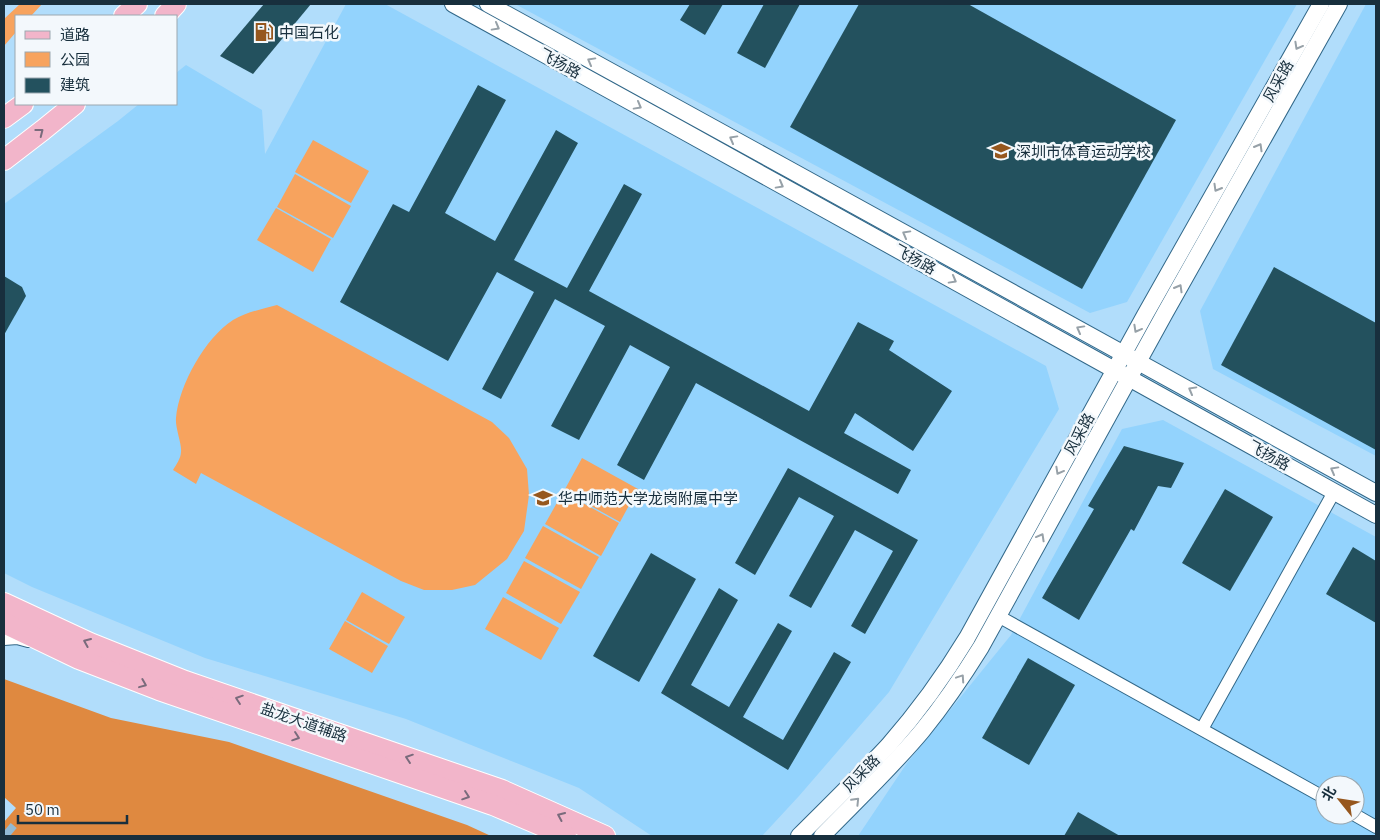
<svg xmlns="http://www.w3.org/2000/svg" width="1380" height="840" font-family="'IBM Plex Sans','Noto Sans SC',sans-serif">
  <rect width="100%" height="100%" fill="#b1ddfb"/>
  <g fill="#93d3fd" fill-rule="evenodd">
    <path d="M346 4H385L1046 366 1059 409 889 692 799 796 762 836H652L579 788 406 719 205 658 32 587 4 573V204L118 121 139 104H176V73L186 65 262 110 265 154Z"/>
    <path d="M515 4H1297L1127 302 1090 313Z"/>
    <path d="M1366 4H1376V456L1213 369 1200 311Z"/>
    <path d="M1163 420 1376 537V836H858L907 763 1011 635 1122 429ZM1325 785H1355V815H1325Z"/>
  </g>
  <g fill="#f7a35e">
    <path d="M20 4H42L31 16H16V32L4 46V19Z"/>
    <path d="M313 140 369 171 351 203 295 172Z"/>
    <path d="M295 174 351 206 333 238 277 207Z"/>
    <path d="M276 208 331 239 313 272 257 240Z"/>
    <path d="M277 305 492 422 509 438 527 469 529 495 524 531 507 559 475 585 452 590H424L401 581 201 473 196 484 173 470C176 465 181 458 181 452 182 444 175 428 176 418 179 385 205 338 233 320 247 312 262 309 277 305Z"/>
    <path d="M582 458 638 489 620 522 564 491Z"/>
    <path d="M563 492 619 523 601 556 545 524Z"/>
    <path d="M543 526 599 557 581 589 525 558Z"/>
    <path d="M524 561 580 592 561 624 506 593Z"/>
    <path d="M362 592 405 617 389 644 346 620Z"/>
    <path d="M503 597 559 628 541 660 485 629Z"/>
    <path d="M345 621 388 646 372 673 329 649Z"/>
  </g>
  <path fill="#df8940" d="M4 679 111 718 229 742 467 825 491 836H4V822L16 808 4 797Z"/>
  <g fill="#23515e">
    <path d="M264 4H311L253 74 220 56Z"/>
    <path d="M690 4H723L705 35 680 20Z"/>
    <path d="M764 4H800L765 68 737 53Z"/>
    <path d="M859 4H968L1176 120 1082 289 790 127Z"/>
    <path d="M478 85 506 100 445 213 495 241 556 130 578 143 514 260 567 288 624 184 642 194 589 291 809 411 858 322 894 341 889 350 952 391 913 451 855 413 844 433 911 470 898 494 696 383 644 480 617 465 670 367 630 345 579 440 551 426 605 326 555 299 501 399 482 389 534 292 497 272 448 361 340 302 393 204 409 212Z"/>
    <path d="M1274 267 1376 323V450L1221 365Z"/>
    <path d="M4 276 22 287 26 296 4 335Z"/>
    <path d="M1124 446 1184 463 1171 488 1158 486 1134 531 1131 529 1079 620 1042 598 1094 509 1088 506Z"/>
    <path d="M788 468 918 540 865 634 851 626 893 551 855 530 811 608 789 596 834 516 799 497 755 575 735 563Z"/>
    <path d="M1225 489 1273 517 1230 591 1182 563Z"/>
    <path d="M1353 547 1376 561V623L1326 594Z"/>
    <path d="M651 553 696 579 639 682 593 656Z"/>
    <path d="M719 588 738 600 691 685 729 707 778 623 792 631 743 717 783 740 834 652 851 662 788 770 661 693Z"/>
    <path d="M1028 658 1075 685 1029 765 982 738Z"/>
    <path d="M1078 812 1120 836H1064Z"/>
  </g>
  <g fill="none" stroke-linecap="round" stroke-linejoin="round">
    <path stroke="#92bad5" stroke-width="21" stroke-dasharray="21 11" stroke-linecap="butt" d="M4 831 10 836"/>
    <g stroke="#326889" stroke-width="14">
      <g id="minor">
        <path d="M998 616 1325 798"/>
        <path d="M4 639 17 638 28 641"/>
        <path d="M1202 729 1334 492"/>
        <path d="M1355 815 1376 827"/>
      </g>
    </g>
    <g stroke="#326889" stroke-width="18">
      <g id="tertiary">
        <path d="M453 4C761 174 1070 343 1376 515"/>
        <path d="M488 4C784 167 1081 329 1376 493"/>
        <path d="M799 836C829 806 859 777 888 746 917 713 944 676 967 638L1145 315 1321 4"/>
        <path d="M822 836C855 802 891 768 922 731 944 704 963 676 981 647L1165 313 1339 4"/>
      </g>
    </g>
    <g stroke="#fff" stroke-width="22">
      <g id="primary">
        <path d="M124 16 137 4"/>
        <path d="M165 16 176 4"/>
        <path d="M4 118 23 104"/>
        <path d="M4 160 43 130 75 104"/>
        <path d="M4 603 90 643 185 681 502 790 605 836"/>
        <path d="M4 623 79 659 159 690 493 805 566 836"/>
      </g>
    </g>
    <use href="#minor" stroke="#fff" stroke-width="12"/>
    <use href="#tertiary" stroke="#fff" stroke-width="16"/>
    <use href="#primary" stroke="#f2b5ca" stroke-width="20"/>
  </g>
  <defs><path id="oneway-chevron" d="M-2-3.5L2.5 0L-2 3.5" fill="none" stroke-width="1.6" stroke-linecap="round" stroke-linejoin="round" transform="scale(1.25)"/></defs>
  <g stroke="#97a1a8">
    <use href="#oneway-chevron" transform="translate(496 27) rotate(29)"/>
    <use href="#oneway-chevron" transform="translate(1298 46) rotate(119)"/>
    <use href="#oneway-chevron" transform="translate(591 61) rotate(-151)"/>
    <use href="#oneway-chevron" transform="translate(638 106) rotate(29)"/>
    <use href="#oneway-chevron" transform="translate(733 139) rotate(-151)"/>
    <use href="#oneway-chevron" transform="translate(1259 147) rotate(-60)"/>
    <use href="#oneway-chevron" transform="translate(780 185) rotate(29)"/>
    <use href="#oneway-chevron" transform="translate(1217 188) rotate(120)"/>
    <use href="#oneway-chevron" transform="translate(906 234) rotate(-151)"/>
    <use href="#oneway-chevron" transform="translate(953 280) rotate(29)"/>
    <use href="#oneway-chevron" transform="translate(1179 288) rotate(-60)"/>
    <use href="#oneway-chevron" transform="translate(1080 329) rotate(-151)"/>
    <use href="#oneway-chevron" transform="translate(1137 329) rotate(119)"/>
    <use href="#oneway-chevron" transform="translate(1192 390) rotate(-151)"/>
    <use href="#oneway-chevron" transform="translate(1334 470) rotate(-151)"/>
    <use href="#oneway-chevron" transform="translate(1059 471) rotate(119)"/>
    <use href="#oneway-chevron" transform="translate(1041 537) rotate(-61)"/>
    <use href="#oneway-chevron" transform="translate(961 678) rotate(-56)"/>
    <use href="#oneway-chevron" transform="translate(856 801) rotate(-46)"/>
  </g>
  <g stroke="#7a6b7c">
    <use href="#oneway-chevron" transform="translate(40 132) rotate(-38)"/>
    <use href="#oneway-chevron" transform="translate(87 642) rotate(-157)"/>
    <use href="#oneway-chevron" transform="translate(143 684) rotate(22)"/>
    <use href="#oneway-chevron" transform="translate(239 699) rotate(-161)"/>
    <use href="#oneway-chevron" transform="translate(296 737) rotate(19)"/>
    <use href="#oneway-chevron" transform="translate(409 758) rotate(-161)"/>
    <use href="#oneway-chevron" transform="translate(466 796) rotate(19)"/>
    <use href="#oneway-chevron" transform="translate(561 816) rotate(-156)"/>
  </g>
  <defs>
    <g id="fuel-bare" transform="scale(1.5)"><path d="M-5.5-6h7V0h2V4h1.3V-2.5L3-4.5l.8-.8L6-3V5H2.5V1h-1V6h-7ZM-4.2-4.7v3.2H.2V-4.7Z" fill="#96571e" stroke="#f3f8fc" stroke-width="2.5" paint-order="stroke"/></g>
    <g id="school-bare" transform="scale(1.5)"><path d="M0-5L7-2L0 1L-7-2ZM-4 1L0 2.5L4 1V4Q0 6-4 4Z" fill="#96571e" stroke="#f3f8fc" stroke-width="2.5" paint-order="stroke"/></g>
  </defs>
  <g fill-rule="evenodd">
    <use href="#fuel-bare" x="264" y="32"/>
    <use href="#school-bare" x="1001" y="151"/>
    <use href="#school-bare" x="543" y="498"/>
  </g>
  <g text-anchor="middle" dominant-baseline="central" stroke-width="5" stroke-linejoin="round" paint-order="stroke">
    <g font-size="15" fill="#182f3d" stroke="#f3f8fc" text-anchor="start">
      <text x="279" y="32">中国石化</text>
      <text x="1016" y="151">深圳市体育运动学校</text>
      <text x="558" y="498">华中师范大学龙岗附属中学</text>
    </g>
    <g font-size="15" fill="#182f3d" stroke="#f3f8fc">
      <text transform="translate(560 63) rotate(29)">飞扬路</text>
      <text transform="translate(1278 81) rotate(-61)">风采路</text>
      <text transform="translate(915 259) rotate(29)">飞扬路</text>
      <text transform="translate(1079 434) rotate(-61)">风采路</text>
      <text transform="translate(1269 455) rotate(29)">飞扬路</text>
      <text transform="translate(304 722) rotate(19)">盐龙大道辅路</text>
      <text transform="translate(861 773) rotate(-46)">风采路</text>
    </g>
  </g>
  <rect width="1380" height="840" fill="none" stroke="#182f3d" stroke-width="10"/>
  <rect x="15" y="15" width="162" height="90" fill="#f3f8fc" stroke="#9ba8b0"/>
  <rect x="25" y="31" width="25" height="8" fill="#f2b5ca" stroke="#9ba8b0"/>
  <text x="60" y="40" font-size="15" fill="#182f3d">道路</text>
  <rect x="25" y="52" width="25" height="15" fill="#f7a35e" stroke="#9ba8b0"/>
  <text x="60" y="65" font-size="15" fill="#182f3d">公园</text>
  <rect x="25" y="78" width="25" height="15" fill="#23515e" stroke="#9ba8b0"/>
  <text x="60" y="90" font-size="15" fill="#182f3d">建筑</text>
  <g transform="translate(1340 800) rotate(300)"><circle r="24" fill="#f3f8fc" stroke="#9ba8b0"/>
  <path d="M0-4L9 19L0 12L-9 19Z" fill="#96571e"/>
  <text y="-8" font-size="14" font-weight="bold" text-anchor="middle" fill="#182f3d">北</text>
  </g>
  <path d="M18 815v8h109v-8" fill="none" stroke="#182f3d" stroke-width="2.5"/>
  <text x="25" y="815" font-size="15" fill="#182f3d" stroke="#f3f8fc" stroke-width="4" paint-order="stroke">50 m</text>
</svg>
